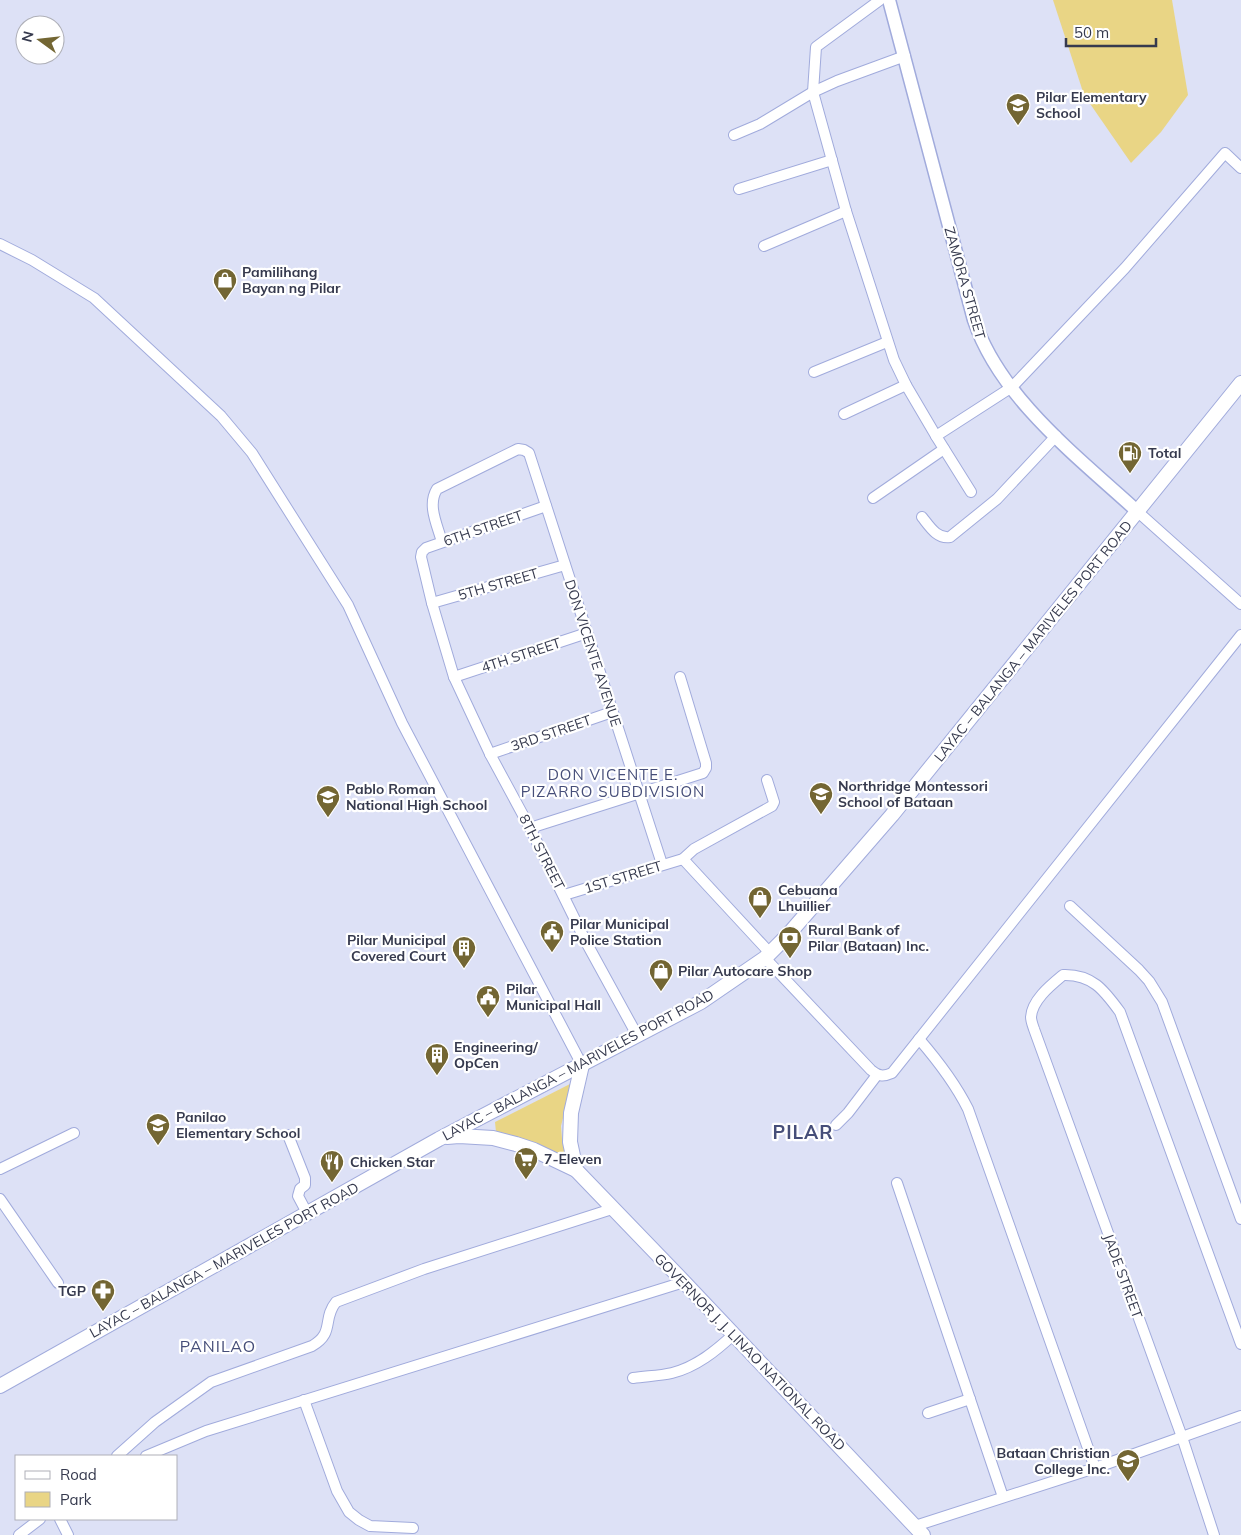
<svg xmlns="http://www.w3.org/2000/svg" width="1241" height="1535" font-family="Mulish,sans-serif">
  <rect width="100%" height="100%" fill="#dde1f6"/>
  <g fill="#e9d585">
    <path d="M1053 0H1172L1188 95 1161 132 1131 163 1084 95Z"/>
    <path d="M572 1083 561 1126 562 1139 569 1161 523 1140 496 1132 495 1122Z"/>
  </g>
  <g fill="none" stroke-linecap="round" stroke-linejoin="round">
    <g stroke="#a1abdc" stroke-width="12">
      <g id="minor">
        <path d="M880 0 816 47 813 92 846 211 894 360 906 385 936 436"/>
        <path d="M734 135 760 124 813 92 837 81 905 56"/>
        <path d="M739 189 832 160"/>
        <path d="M0 244 32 260 94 298 221 416 252 453 348 605 402 723 582 1065"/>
        <path d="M764 246 846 211"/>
        <path d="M814 372 887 342"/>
        <path d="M844 414 906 385"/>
        <path d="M971 492 936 436 1012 387 1125 268 1225 153 1241 168"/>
        <path d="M873 498 944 449"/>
        <path d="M546 506 426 548 422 552 421 557 432 603 454 677 490 754 530 828 586 942 637 1035"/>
        <path d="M1138 512 1241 604"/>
        <path d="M922 517C930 527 937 539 950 537L997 499 1056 436"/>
        <path d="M442 542C437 524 427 505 437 489L518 449 524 450 529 453 662 864"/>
        <path d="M432 603 565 565"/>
        <path d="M454 677 587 633"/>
        <path d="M490 754 612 712"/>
        <path d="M530 828 703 773 706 768V763L680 677"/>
        <path d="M683 859 770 953"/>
        <path d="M564 895 683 859 694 849 772 806 774 802 767 780"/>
        <path d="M1070 906 1139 970 1149 981 1162 1002 1241 1219"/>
        <path d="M765 958 871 1070C878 1076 883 1077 892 1073L1241 635"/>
        <path d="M919 1039C938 1061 955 1083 968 1109L1095 1468"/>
        <path d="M836 1125 848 1113 877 1075"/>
        <path d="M288 1135 305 1178V1185L300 1189 298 1196 307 1213"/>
        <path d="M0 1169 74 1133"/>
        <path d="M897 1183 1003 1497"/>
        <path d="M0 1199 58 1283"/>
        <path d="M633 1378C646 1376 659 1376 672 1373 696 1367 716 1351 734 1334"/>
        <path d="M304 1400 337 1491 349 1512 359 1520 370 1526 413 1528"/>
        <path d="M928 1413 970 1399"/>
        <path d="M117 1456 155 1422 211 1382 312 1346C335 1333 322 1319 336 1302L424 1269 612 1209"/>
        <path d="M146 1456 206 1431 684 1282"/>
        <path d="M60 1519 68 1535"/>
        <path d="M915 1526 1095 1468 1241 1416"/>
        <path d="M19 1535 40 1519"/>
        <path d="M1214 1535 1182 1437 1034 1029C1033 1026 1031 1021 1031 1017 1032 1000 1051 985 1063 975 1092 974 1104 990 1120 1012L1241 1344"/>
      </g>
    </g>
    <g stroke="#a1abdc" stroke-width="15">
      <path id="tertiary" d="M889 0 974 320C1000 398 1078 457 1138 512"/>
    </g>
    <g stroke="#a1abdc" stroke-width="16">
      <g id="secondary">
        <path d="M447 1137 459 1136 493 1138 516 1144 534 1150 576 1170 684 1282 923 1535"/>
        <path d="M576 1170 570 1142 571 1113 582 1065"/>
        <path d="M0 1386 439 1139 701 1002 765 958 787 936 892 815 1241 383"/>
      </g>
    </g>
    <use href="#minor" stroke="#fff" stroke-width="10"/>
    <use href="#tertiary" stroke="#fff" stroke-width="12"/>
    <use href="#secondary" stroke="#fff" stroke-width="14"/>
  </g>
  <defs>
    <g id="school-pin" transform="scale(1.25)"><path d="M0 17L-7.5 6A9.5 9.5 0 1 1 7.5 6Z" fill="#736633" stroke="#fff"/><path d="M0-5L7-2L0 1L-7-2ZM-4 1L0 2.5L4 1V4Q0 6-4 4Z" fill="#fff"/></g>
    <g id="shop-pin" transform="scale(1.25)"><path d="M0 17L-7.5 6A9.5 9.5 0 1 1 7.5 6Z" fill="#736633" stroke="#fff"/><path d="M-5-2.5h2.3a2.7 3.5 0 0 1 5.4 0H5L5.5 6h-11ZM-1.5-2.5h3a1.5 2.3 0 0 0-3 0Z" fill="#fff"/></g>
    <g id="fuel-pin" transform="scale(1.25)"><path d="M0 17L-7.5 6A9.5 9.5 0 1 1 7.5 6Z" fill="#736633" stroke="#fff"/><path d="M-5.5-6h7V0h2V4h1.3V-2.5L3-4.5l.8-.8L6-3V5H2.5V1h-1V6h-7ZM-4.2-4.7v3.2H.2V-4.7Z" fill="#fff"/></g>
    <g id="civic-pin" transform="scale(1.25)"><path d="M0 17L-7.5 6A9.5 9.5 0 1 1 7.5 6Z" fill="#736633" stroke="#fff"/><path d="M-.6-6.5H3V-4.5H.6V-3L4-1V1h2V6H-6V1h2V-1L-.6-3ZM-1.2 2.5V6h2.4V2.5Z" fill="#fff"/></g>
    <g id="bank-pin" transform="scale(1.25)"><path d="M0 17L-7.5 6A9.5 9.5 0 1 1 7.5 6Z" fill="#736633" stroke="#fff"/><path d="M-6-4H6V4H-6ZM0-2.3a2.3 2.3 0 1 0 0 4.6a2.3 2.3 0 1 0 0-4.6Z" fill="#fff"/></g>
    <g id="building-pin" transform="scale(1.25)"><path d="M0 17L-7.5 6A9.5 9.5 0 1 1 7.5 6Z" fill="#736633" stroke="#fff"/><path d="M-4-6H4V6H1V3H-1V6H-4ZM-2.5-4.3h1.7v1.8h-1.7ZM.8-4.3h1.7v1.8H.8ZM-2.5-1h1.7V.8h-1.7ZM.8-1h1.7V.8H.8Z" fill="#fff"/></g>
    <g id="supermarket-pin" transform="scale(1.25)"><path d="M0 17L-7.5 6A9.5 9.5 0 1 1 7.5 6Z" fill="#736633" stroke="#fff"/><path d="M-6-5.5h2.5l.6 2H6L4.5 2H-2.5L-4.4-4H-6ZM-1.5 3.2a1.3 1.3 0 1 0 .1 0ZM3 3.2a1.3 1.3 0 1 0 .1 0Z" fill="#fff"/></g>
    <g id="restaurant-pin" transform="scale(1.25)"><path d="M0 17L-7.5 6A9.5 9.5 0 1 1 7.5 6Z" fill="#736633" stroke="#fff"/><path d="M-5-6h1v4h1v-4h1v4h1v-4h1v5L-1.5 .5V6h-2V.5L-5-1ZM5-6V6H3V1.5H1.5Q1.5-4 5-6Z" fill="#fff"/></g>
    <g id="pharmacy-pin" transform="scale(1.25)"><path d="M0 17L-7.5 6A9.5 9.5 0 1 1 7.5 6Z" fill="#736633" stroke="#fff"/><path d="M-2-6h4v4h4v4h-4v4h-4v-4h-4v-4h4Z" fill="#fff"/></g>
  </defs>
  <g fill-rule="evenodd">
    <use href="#school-pin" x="1018" y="105"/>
    <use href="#shop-pin" x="225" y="280"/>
    <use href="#fuel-pin" x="1130" y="453"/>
    <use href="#school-pin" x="821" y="794"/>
    <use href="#school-pin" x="328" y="797"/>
    <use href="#shop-pin" x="760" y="898"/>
    <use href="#civic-pin" x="552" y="932"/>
    <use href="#bank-pin" x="790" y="938"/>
    <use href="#building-pin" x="464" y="948"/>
    <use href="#shop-pin" x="661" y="971"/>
    <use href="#civic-pin" x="488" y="997"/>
    <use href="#building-pin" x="437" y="1055"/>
    <use href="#school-pin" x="158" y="1125"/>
    <use href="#supermarket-pin" x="526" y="1159"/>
    <use href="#restaurant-pin" x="332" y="1162"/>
    <use href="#pharmacy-pin" x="103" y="1291"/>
    <use href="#school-pin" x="1128" y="1461"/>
  </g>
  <g text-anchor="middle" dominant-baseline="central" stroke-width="4.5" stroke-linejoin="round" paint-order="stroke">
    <g font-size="14" font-weight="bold" fill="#363a4e" stroke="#fff" text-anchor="start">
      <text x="1036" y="97">Pilar Elementary<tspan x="1036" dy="16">School</tspan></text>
      <text x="242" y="272">Pamilihang<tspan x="242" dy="16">Bayan ng Pilar</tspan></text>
      <text x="1148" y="453">Total</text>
      <text x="838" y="786">Northridge Montessori<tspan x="838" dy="16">School of Bataan</tspan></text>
      <text x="346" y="789">Pablo Roman<tspan x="346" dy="16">National High School</tspan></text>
      <text x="778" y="890">Cebuana<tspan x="778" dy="16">Lhuillier</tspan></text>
      <text x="570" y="924">Pilar Municipal<tspan x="570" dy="16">Police Station</tspan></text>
      <text x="808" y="930">Rural Bank of<tspan x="808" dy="16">Pilar (Bataan) Inc.</tspan></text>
      <text x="446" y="940" text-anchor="end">Pilar Municipal<tspan x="446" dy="16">Covered Court</tspan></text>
      <text x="678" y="971">Pilar Autocare Shop</text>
      <text x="506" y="989">Pilar<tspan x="506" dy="16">Municipal Hall</tspan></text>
      <text x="454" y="1047">Engineering/<tspan x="454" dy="16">OpCen</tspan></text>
      <text x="176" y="1117">Panilao<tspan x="176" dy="16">Elementary School</tspan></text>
      <text x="544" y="1159">7-Eleven</text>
      <text x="350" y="1162">Chicken Star</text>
      <text x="86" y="1291" text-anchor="end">TGP</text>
      <text x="1110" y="1453" text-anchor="end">Bataan Christian<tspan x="1110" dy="16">College Inc.</tspan></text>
    </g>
    <g font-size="14" fill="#363a4e" stroke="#fff">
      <text transform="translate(965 283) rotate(74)">ZAMORA STREET</text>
      <text transform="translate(483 528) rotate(-19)">6TH STREET</text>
      <text transform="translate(498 584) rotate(-16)">5TH STREET</text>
      <text transform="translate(1033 641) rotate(-51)">LAYAC – BALANGA – MARIVELES PORT ROAD</text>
      <text transform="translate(593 653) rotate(72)">DON VICENTE AVENUE</text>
      <text transform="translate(521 655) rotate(-18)">4TH STREET</text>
      <text transform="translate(551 733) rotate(-19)">3RD STREET</text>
      <text transform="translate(542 852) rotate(63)">8TH STREET</text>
      <text transform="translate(623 877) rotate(-17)">1ST STREET</text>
      <text transform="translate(578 1065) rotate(-28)">LAYAC – BALANGA – MARIVELES PORT ROAD</text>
      <text transform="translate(224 1260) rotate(-29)">LAYAC – BALANGA – MARIVELES PORT ROAD</text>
      <text transform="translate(1123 1276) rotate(70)">JADE STREET</text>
      <text transform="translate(750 1352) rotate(46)">GOVERNOR J. J. LINAO NATIONAL ROAD</text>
    </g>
    <g font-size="15" letter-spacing="1" fill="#464e79" stroke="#fff">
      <text x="613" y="774">DON VICENTE E.<tspan x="613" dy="17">PIZARRO SUBDIVISION</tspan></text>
    </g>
    <g font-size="16" letter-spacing="1" fill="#464e79" stroke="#fff">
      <text x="218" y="1346">PANILAO</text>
    </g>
    <g font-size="19" font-weight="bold" letter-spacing="1" fill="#464e79" stroke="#fff">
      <text x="803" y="1132">PILAR</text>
    </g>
  </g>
  <rect x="15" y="1455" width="162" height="65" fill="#ffffff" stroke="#afb0b8"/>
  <rect x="25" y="1471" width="25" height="8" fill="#ffffff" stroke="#afb0b8"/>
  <text x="60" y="1480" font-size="15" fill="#363a4e">Road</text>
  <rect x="25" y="1492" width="25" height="15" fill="#e9d585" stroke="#afb0b8"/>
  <text x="60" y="1505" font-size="15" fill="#363a4e">Park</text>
  <g transform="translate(40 40) rotate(285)"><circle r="24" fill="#ffffff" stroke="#afb0b8"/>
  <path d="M0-4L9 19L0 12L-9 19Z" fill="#736633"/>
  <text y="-8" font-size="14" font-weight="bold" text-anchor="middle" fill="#363a4e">N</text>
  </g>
  <path d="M1066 38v8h90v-8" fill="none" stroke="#363a4e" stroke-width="2.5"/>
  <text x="1074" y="38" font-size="15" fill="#363a4e" stroke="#ffffff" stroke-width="4" paint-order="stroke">50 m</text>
</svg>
